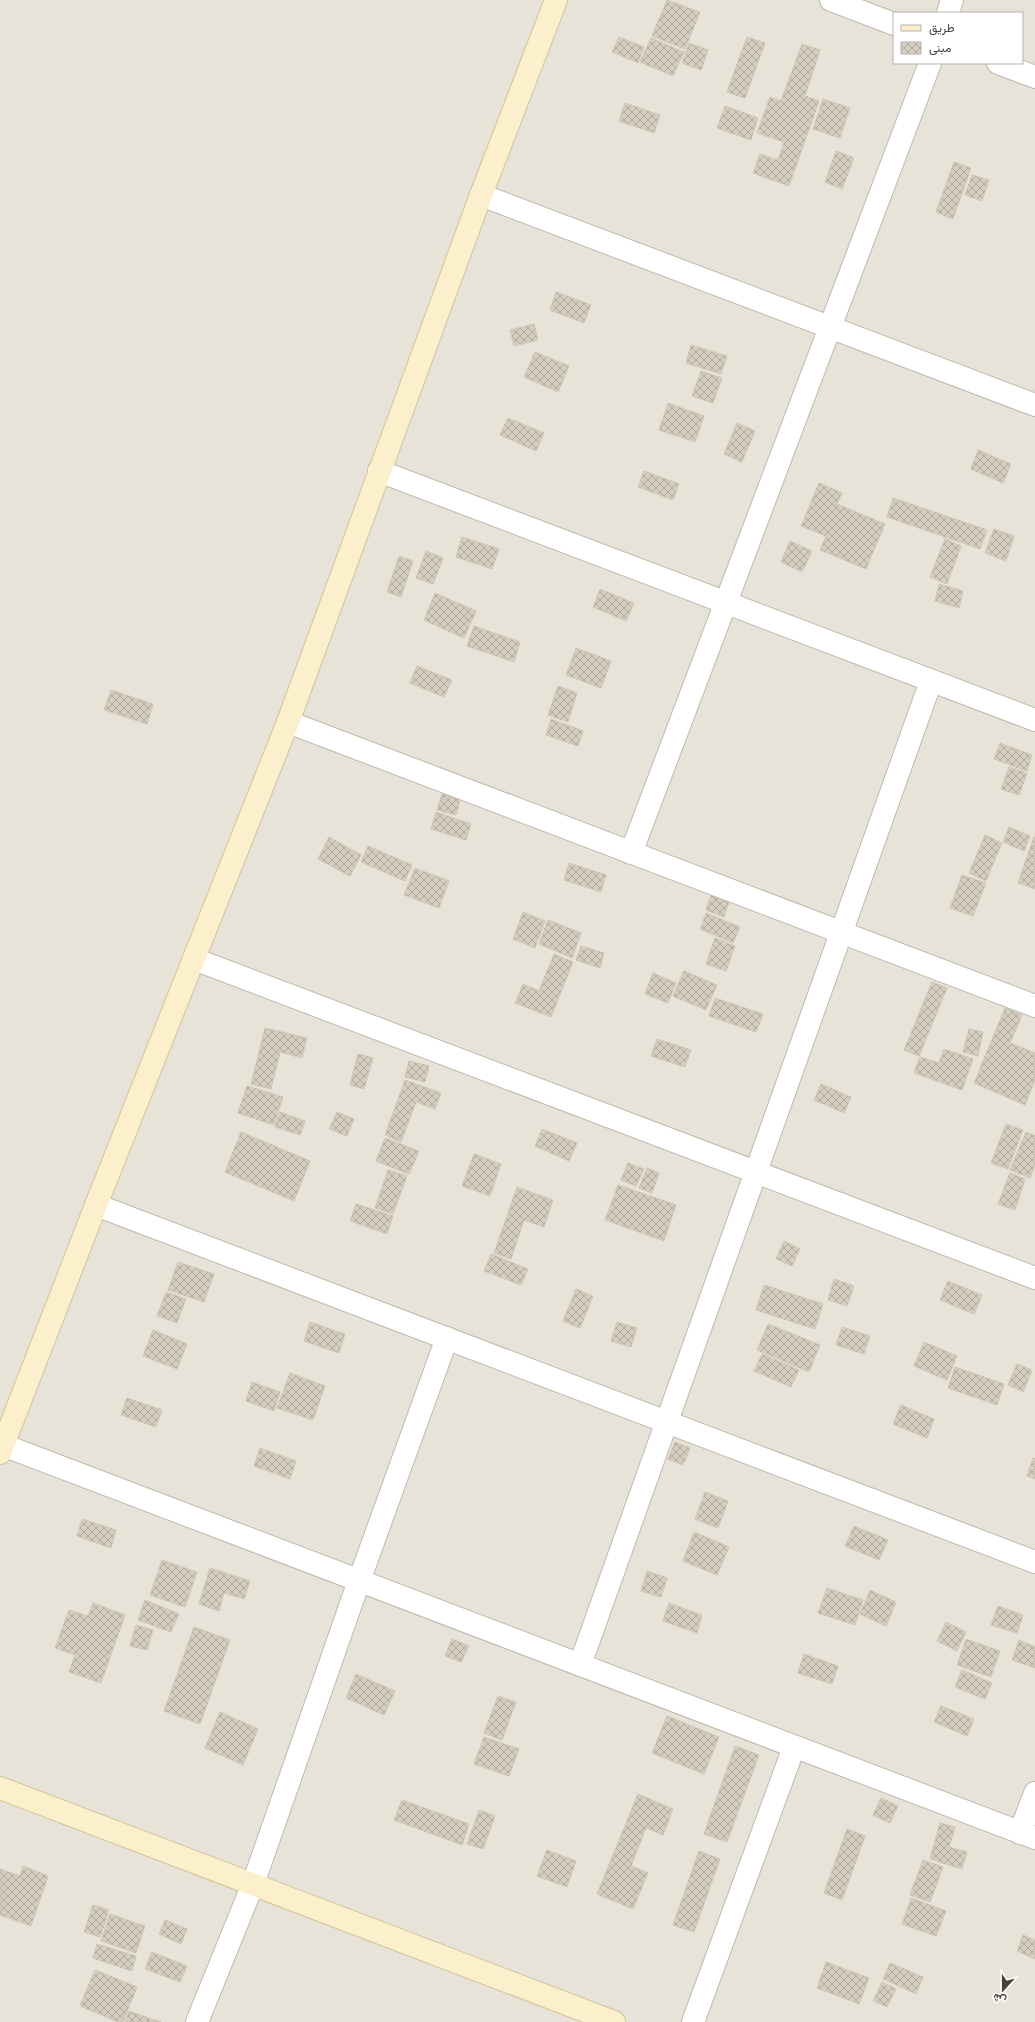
<svg xmlns="http://www.w3.org/2000/svg" width="1035" height="2022" font-family="Raleway,Vazirmatn,sans-serif">
  <defs>
    <pattern id="building-cross-hatch" width="8" height="8" patternUnits="userSpaceOnUse"><rect width="8" height="8" fill="#d5cdc0"/><path d="M0 0l8 8M0 8l8-8" fill="none" stroke="#afa89d"/></pattern>
  </defs>
  <rect width="100%" height="100%" fill="#f4f1ea"/>
  <path fill="#e7e3d8" fill-rule="evenodd" d="M0 0H1035V2022H0ZM894 13H1022V63H894Z"/>
  <g fill="url(#building-cross-hatch)" stroke="#cfc5b3">
    <path d="M667 0 700 12 685 49 652 36Z"/>
    <path d="M619 37 644 47 638 63 612 52Z"/>
    <path d="M747 37 765 43 745 98 727 92Z"/>
    <path d="M651 38 684 52 673 76 640 62Z"/>
    <path d="M689 43 708 50 701 70 682 63Z"/>
    <path d="M802 44 820 50 805 96 819 101 789 186 753 173 760 154 778 160 784 142 757 133 770 97 781 101Z"/>
    <path d="M823 99 850 108 840 138 813 129Z"/>
    <path d="M625 103 660 115 654 133 619 121Z"/>
    <path d="M725 106 758 118 751 140 717 128Z"/>
    <path d="M836 151 854 158 842 189 825 182Z"/>
    <path d="M954 162 971 168 953 219 936 212Z"/>
    <path d="M972 175 989 180 982 201 965 195Z"/>
    <path d="M556 292 591 305 584 323 550 310Z"/>
    <path d="M534 324 538 340 514 346 510 330Z"/>
    <path d="M691 345 727 356 721 374 686 363Z"/>
    <path d="M535 352 569 366 558 392 524 377Z"/>
    <path d="M701 371 722 378 713 403 692 396Z"/>
    <path d="M668 403 704 416 695 442 659 430Z"/>
    <path d="M508 418 544 433 536 451 500 435Z"/>
    <path d="M737 423 755 431 742 462 724 454Z"/>
    <path d="M978 450 1011 464 1003 483 971 469Z"/>
    <path d="M644 471 679 484 673 500 638 487Z"/>
    <path d="M819 483 842 493 837 504 885 524 866 569 820 550 826 536 801 526Z"/>
    <path d="M893 498 987 530 980 549 887 517Z"/>
    <path d="M994 529 1014 536 1006 561 985 553Z"/>
    <path d="M462 537 499 549 492 569 456 557Z"/>
    <path d="M945 539 961 546 947 584 930 577Z"/>
    <path d="M790 541 812 551 802 572 781 562Z"/>
    <path d="M426 551 443 558 433 584 416 578Z"/>
    <path d="M399 556 413 561 401 597 387 592Z"/>
    <path d="M939 584 963 591 959 608 935 601Z"/>
    <path d="M600 589 634 603 626 621 593 607Z"/>
    <path d="M435 593 476 611 464 638 424 620Z"/>
    <path d="M474 626 520 642 514 662 467 646Z"/>
    <path d="M576 648 611 661 601 688 566 675Z"/>
    <path d="M417 666 452 680 444 697 410 683Z"/>
    <path d="M558 686 577 693 568 722 548 715Z"/>
    <path d="M111 690 153 704 147 724 104 710Z"/>
    <path d="M551 719 583 731 578 746 546 735Z"/>
    <path d="M1000 743 1032 755 1027 771 994 759Z"/>
    <path d="M1009 767 1027 773 1019 795 1001 789Z"/>
    <path d="M442 794 460 800 456 815 437 810Z"/>
    <path d="M436 812 471 824 466 840 431 829Z"/>
    <path d="M1009 827 1030 836 1024 851 1003 842Z"/>
    <path d="M985 835 1002 843 986 881 969 873Z"/>
    <path d="M329 837 361 855 350 876 318 859Z"/>
    <path d="M1034 837H1035V889L1018 883Z"/>
    <path d="M368 846 412 865 405 881 361 862Z"/>
    <path d="M569 863 606 875 601 892 564 880Z"/>
    <path d="M415 868 449 881 439 908 404 895Z"/>
    <path d="M962 875 986 883 973 916 950 908Z"/>
    <path d="M712 893 730 899 724 917 706 910Z"/>
    <path d="M523 912 545 921 535 948 513 939Z"/>
    <path d="M706 913 740 927 733 943 700 929Z"/>
    <path d="M548 920 581 933 572 958 539 944Z"/>
    <path d="M715 938 735 946 726 971 706 964Z"/>
    <path d="M581 946 604 953 600 968 576 960Z"/>
    <path d="M554 954 573 962 551 1017 515 1003 523 984 539 991Z"/>
    <path d="M684 971 717 985 706 1010 673 996Z"/>
    <path d="M653 973 676 983 668 1003 645 994Z"/>
    <path d="M932 982 947 988 919 1056 904 1050Z"/>
    <path d="M715 998 763 1014 756 1032 709 1016Z"/>
    <path d="M1005 1008 1022 1015 1010 1043 1035 1053V1080L1025 1105 974 1083Z"/>
    <path d="M265 1028 307 1038 302 1058 280 1052 271 1089 251 1084Z"/>
    <path d="M969 1029 983 1032 978 1056 963 1052Z"/>
    <path d="M657 1039 691 1050 685 1067 651 1056Z"/>
    <path d="M944 1049 973 1059 962 1090 914 1073 920 1057 939 1063Z"/>
    <path d="M358 1054 373 1058 364 1089 350 1085Z"/>
    <path d="M409 1061 429 1066 425 1082 405 1077Z"/>
    <path d="M405 1080 441 1093 435 1109 416 1102 401 1142 385 1135Z"/>
    <path d="M821 1084 851 1097 844 1113 814 1100Z"/>
    <path d="M247 1086 283 1097 274 1125 238 1113Z"/>
    <path d="M280 1112 305 1121 300 1135 275 1127Z"/>
    <path d="M337 1112 354 1119 347 1136 329 1129Z"/>
    <path d="M1006 1124 1023 1130 1008 1169 991 1163Z"/>
    <path d="M542 1129 577 1143 569 1161 535 1146Z"/>
    <path d="M241 1132 310 1161 294 1201 225 1172Z"/>
    <path d="M1026 1132 1035 1136V1164L1030 1178 1010 1170Z"/>
    <path d="M385 1138 419 1151 409 1174 376 1161Z"/>
    <path d="M474 1154 501 1164 490 1196 462 1186Z"/>
    <path d="M628 1163 644 1169 636 1186 621 1180Z"/>
    <path d="M647 1168 659 1173 652 1193 639 1188Z"/>
    <path d="M388 1170 407 1176 393 1214 375 1208Z"/>
    <path d="M1010 1173 1025 1179 1015 1210 998 1204Z"/>
    <path d="M618 1185 676 1205 664 1241 605 1220Z"/>
    <path d="M517 1187 553 1200 544 1227 524 1220 511 1259 494 1253Z"/>
    <path d="M356 1204 393 1216 387 1234 350 1221Z"/>
    <path d="M784 1241 800 1249 792 1266 776 1259Z"/>
    <path d="M491 1254 528 1269 521 1285 484 1271Z"/>
    <path d="M178 1262 214 1274 204 1302 168 1290Z"/>
    <path d="M834 1279 854 1286 847 1306 828 1300Z"/>
    <path d="M948 1281 982 1295 974 1314 940 1300Z"/>
    <path d="M764 1285 823 1304 815 1329 756 1310Z"/>
    <path d="M576 1289 593 1296 580 1328 563 1321Z"/>
    <path d="M166 1292 186 1299 177 1323 157 1316Z"/>
    <path d="M310 1322 345 1334 339 1353 304 1341Z"/>
    <path d="M617 1322 637 1328 631 1347 611 1341Z"/>
    <path d="M768 1324 820 1345 809 1372 757 1350Z"/>
    <path d="M842 1327 870 1336 864 1354 836 1345Z"/>
    <path d="M153 1330 187 1344 177 1369 143 1356Z"/>
    <path d="M924 1342 957 1356 947 1380 914 1366Z"/>
    <path d="M762 1354 799 1370 791 1387 754 1371Z"/>
    <path d="M1017 1364 1032 1370 1023 1392 1008 1385Z"/>
    <path d="M955 1367 1004 1384 997 1405 948 1388Z"/>
    <path d="M290 1373 325 1386 313 1420 277 1408Z"/>
    <path d="M252 1382 280 1392 274 1411 246 1401Z"/>
    <path d="M127 1398 162 1410 156 1427 121 1415Z"/>
    <path d="M901 1405 934 1419 927 1438 893 1424Z"/>
    <path d="M675 1442 690 1448 683 1465 668 1459Z"/>
    <path d="M260 1448 296 1461 290 1479 254 1466Z"/>
    <path d="M1033 1458 1035 1459V1479L1027 1476Z"/>
    <path d="M705 1492 728 1501 718 1528 695 1519Z"/>
    <path d="M82 1519 116 1530 111 1548 77 1536Z"/>
    <path d="M854 1526 888 1540 879 1560 845 1546Z"/>
    <path d="M694 1532 729 1547 717 1575 683 1561Z"/>
    <path d="M162 1560 197 1572 185 1607 150 1595Z"/>
    <path d="M210 1568 250 1581 244 1599 224 1593 219 1611 199 1604Z"/>
    <path d="M647 1571 667 1578 661 1597 641 1591Z"/>
    <path d="M827 1588 863 1600 855 1625 818 1613Z"/>
    <path d="M870 1590 896 1602 886 1626 860 1614Z"/>
    <path d="M145 1600 179 1614 171 1632 138 1620Z"/>
    <path d="M93 1603 125 1615 101 1683 69 1672 75 1655 55 1648 69 1610 88 1616Z"/>
    <path d="M669 1603 702 1615 697 1633 663 1621Z"/>
    <path d="M998 1606 1023 1615 1017 1633 991 1625Z"/>
    <path d="M946 1622 966 1632 957 1651 937 1641Z"/>
    <path d="M136 1625 153 1630 147 1650 130 1646Z"/>
    <path d="M194 1627 230 1640 200 1724 164 1711Z"/>
    <path d="M452 1639 469 1646 461 1662 445 1656Z"/>
    <path d="M966 1639 1000 1651 991 1677 957 1665Z"/>
    <path d="M1019 1640 1035 1647V1668L1012 1660Z"/>
    <path d="M804 1654 838 1666 832 1684 798 1673Z"/>
    <path d="M962 1670 992 1683 985 1699 955 1687Z"/>
    <path d="M356 1674 395 1691 384 1715 346 1698Z"/>
    <path d="M498 1696 516 1702 502 1740 484 1733Z"/>
    <path d="M941 1706 974 1719 967 1736 934 1722Z"/>
    <path d="M220 1712 258 1729 243 1765 205 1748Z"/>
    <path d="M667 1716 719 1737 704 1774 652 1753Z"/>
    <path d="M484 1737 519 1749 509 1776 474 1764Z"/>
    <path d="M735 1746 759 1755 727 1842 704 1834Z"/>
    <path d="M638 1794 673 1809 663 1835 646 1828 631 1866 648 1873 633 1909 597 1894Z"/>
    <path d="M881 1798 898 1806 890 1823 873 1815Z"/>
    <path d="M402 1800 469 1824 462 1845 394 1820Z"/>
    <path d="M479 1810 495 1816 483 1849 467 1844Z"/>
    <path d="M940 1823 955 1827 949 1847 967 1852 962 1869 930 1859Z"/>
    <path d="M847 1829 865 1836 842 1900 824 1893Z"/>
    <path d="M547 1850 576 1861 567 1887 537 1876Z"/>
    <path d="M699 1851 720 1859 694 1932 673 1925Z"/>
    <path d="M923 1860 943 1867 930 1902 910 1895Z"/>
    <path d="M23 1866 48 1876 31 1926 0 1915V1869L20 1876Z"/>
    <path d="M911 1898 946 1911 936 1936 902 1924Z"/>
    <path d="M93 1905 109 1910 100 1937 84 1932Z"/>
    <path d="M110 1914 145 1926 136 1953 101 1941Z"/>
    <path d="M165 1920 187 1929 181 1944 159 1934Z"/>
    <path d="M1023 1935 1035 1940V1959L1017 1951Z"/>
    <path d="M97 1944 136 1956 132 1971 93 1958Z"/>
    <path d="M152 1952 187 1966 180 1982 145 1969Z"/>
    <path d="M826 1962 869 1978 859 2004 817 1988Z"/>
    <path d="M890 1963 923 1977 916 1994 883 1979Z"/>
    <path d="M95 1970 137 1987 123 2022H118L80 2006Z"/>
    <path d="M882 1982 896 1989 887 2007 873 2001Z"/>
    <path d="M129 2011 161 2022H125Z"/>
  </g>
  <g fill="none" stroke-linecap="round" stroke-linejoin="round">
    <g stroke="#bfb9ac" stroke-width="24">
      <g id="street">
        <path d="M831 0 894 24"/>
        <path d="M948 13 952 0"/>
        <path d="M998 63 1035 77"/>
        <path d="M481 195 1035 405"/>
        <path d="M379 471 1035 720"/>
        <path d="M288 722 1035 1006"/>
        <path d="M631 853 930 63"/>
        <path d="M194 959 1035 1278"/>
        <path d="M96 1205 1035 1562"/>
        <path d="M3 1445 1035 1838"/>
        <path d="M580 1665 931 681"/>
        <path d="M1020 1833 1035 1793"/>
        <path d="M197 2022 253 1884 359 1581 447 1338"/>
        <path d="M693 2022 794 1747"/>
      </g>
    </g>
    <g stroke="#d1c49b" stroke-width="24">
      <g id="secondary">
        <path d="M0 1453 96 1205 288 722 481 195 556 0"/>
        <path d="M0 1788 614 2022"/>
      </g>
    </g>
    <use href="#street" stroke="#fff" stroke-width="22"/>
    <use href="#secondary" stroke="#fcf0cc" stroke-width="22"/>
  </g>
  <rect x="893" y="12" width="130" height="52" fill="#ffffff" stroke="#b5b3af"/>
  <rect x="901" y="25" width="20" height="6" fill="#fcf0cc" stroke="#b5b3af"/>
  <text x="929" y="32" font-size="12" fill="#474138">طريق</text>
  <rect x="901" y="42" width="20" height="12" fill="url(#building-cross-hatch)" stroke="#b5b3af"/>
  <text x="929" y="52" font-size="12" fill="#474138">مبنى</text>
  <g transform="translate(1003 1990) rotate(201)" stroke="#ffffff" stroke-width="3" paint-order="stroke">
  <path d="M0-3L7 15L0 10L-7 15Z" fill="#474138"/>
  <text y="-6" font-size="11" font-weight="bold" text-anchor="middle" fill="#474138">ش</text>
  </g>
</svg>
